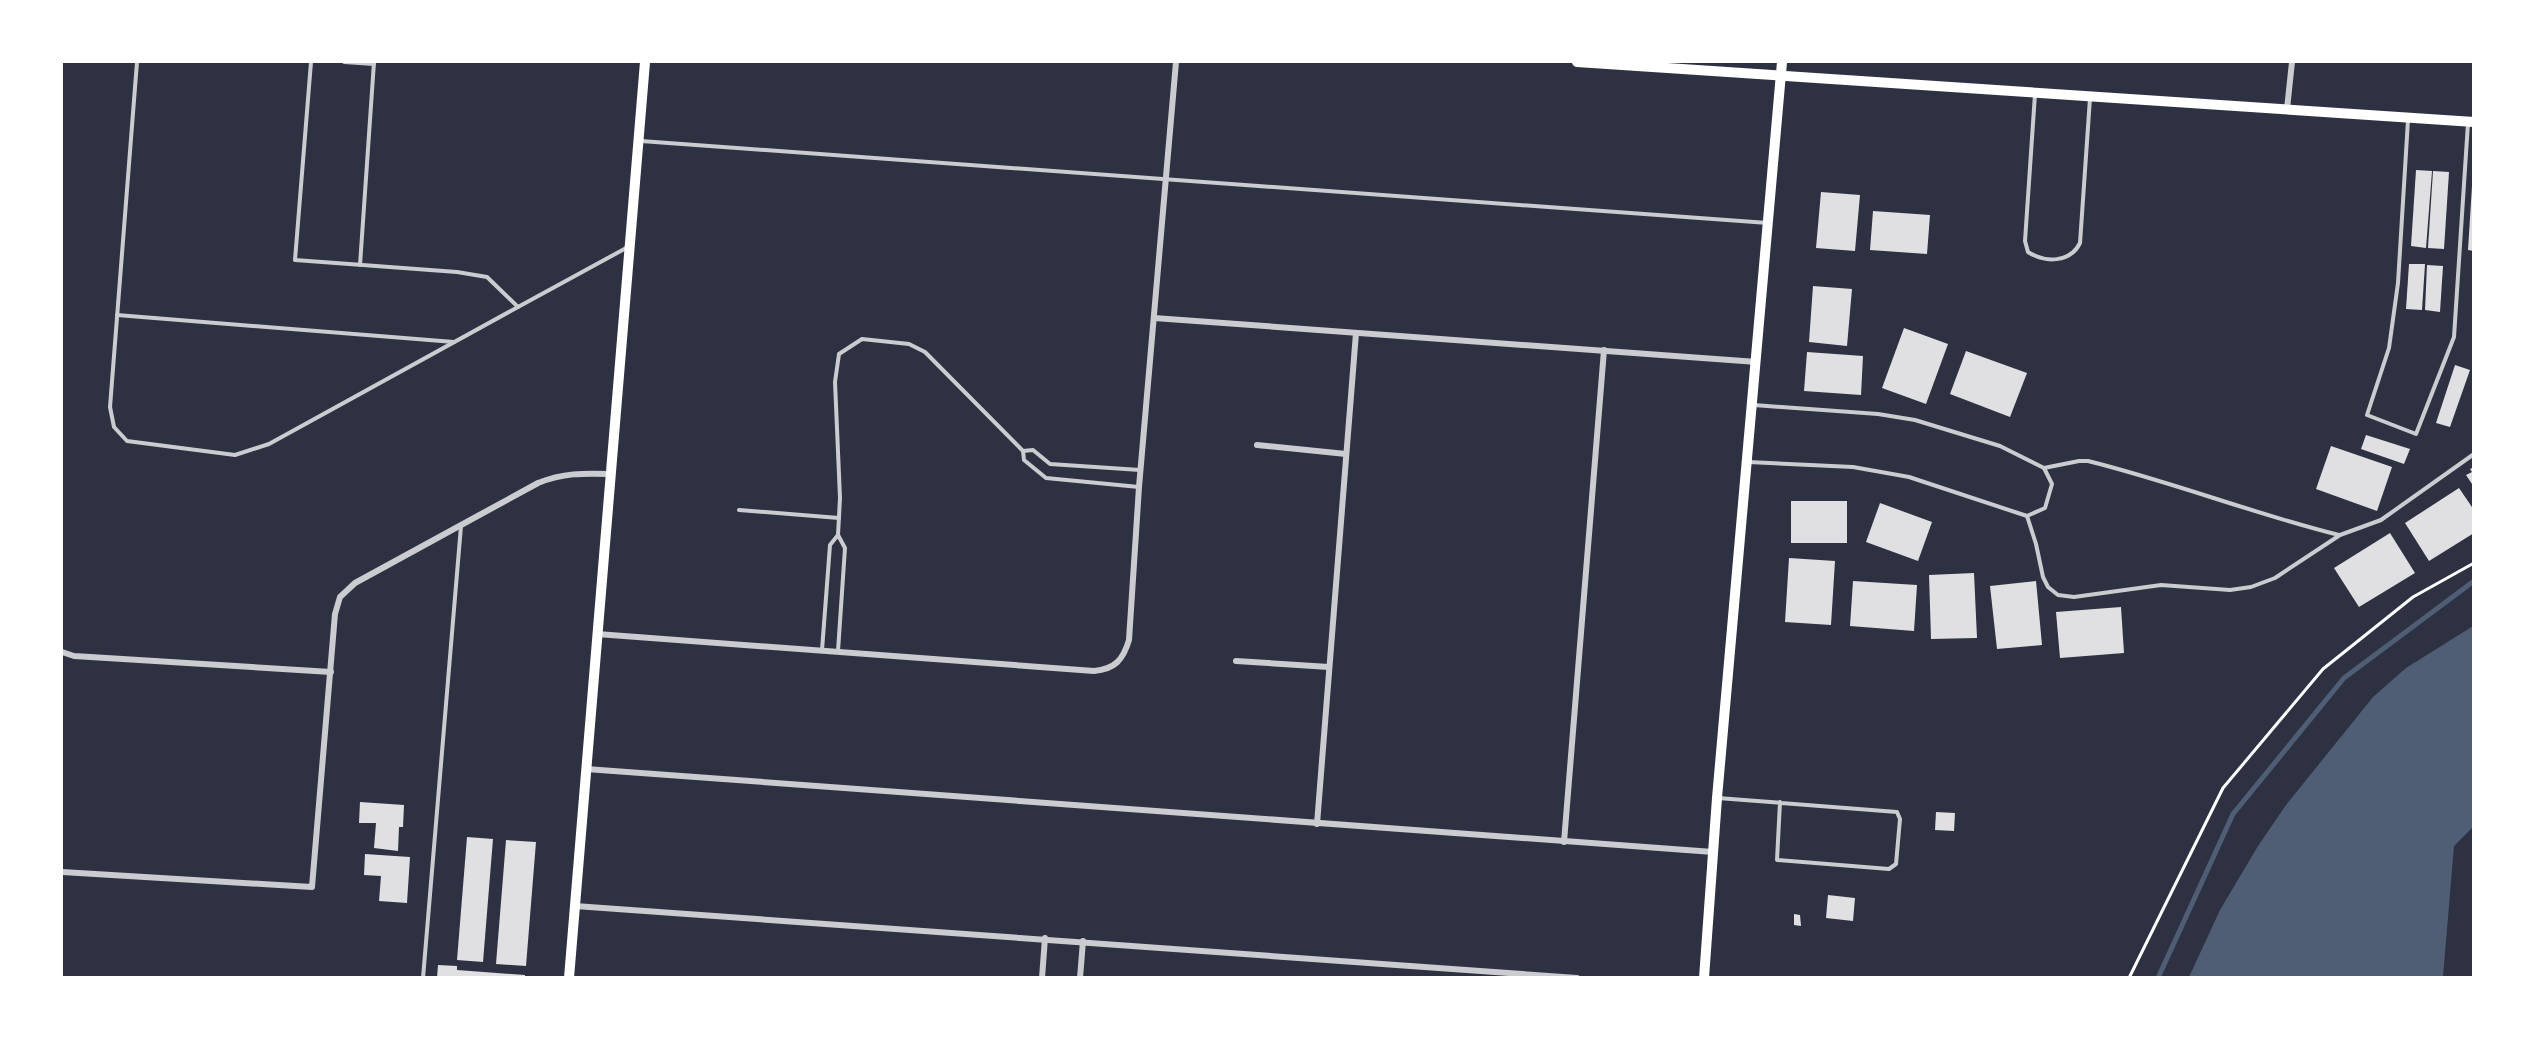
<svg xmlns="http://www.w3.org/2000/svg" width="2535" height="1039" font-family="'Sofia Sans Condensed',sans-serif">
  <rect width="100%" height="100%" fill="#2d3142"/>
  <path fill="#4f5d75" d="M2473 626V827L2454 846 2443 977H2189L2220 910 2258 846 2286 805 2373 697 2406 668Z"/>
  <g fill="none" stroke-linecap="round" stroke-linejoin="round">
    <path stroke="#4f5d75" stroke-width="5" d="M2158 978 2233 814 2344 678 2474 581"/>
  </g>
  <g fill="#e0e0e3">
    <path d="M2416 170 2432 171 2426 248 2411 246Z"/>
    <path d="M2433 171 2449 172 2444 249 2428 248Z"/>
    <path d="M2472 186 2474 187V251L2468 250Z"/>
    <path d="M1821 192 1860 195 1855 251 1816 248Z"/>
    <path d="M1873 211 1930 215 1927 254 1870 250Z"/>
    <path d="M2409 264H2425L2422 310 2406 309Z"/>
    <path d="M2427 265 2443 266 2440 312 2425 310Z"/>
    <path d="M1813 286 1852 289 1847 346 1809 342Z"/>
    <path d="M1904 328 1948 344 1926 404 1882 388Z"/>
    <path d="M1966 351 2027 373 2010 417 1950 394Z"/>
    <path d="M1807 352 1863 356 1861 395 1804 391Z"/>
    <path d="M2455 365 2470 370 2450 427 2436 423Z"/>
    <path d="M2366 435 2410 449 2404 464 2361 449Z"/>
    <path d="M2331 446 2392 467 2377 511 2316 489Z"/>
    <path d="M2474 467V487L2466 475 2472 472 2470 469Z"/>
    <path d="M2459 488 2474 510V533L2429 561 2405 523Z"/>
    <rect x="1791" y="501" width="56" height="42"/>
    <path d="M1880 503 1932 522 1918 561 1866 542Z"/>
    <path d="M2390 533 2415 573 2359 607 2334 568Z"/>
    <path d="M1789 558 1835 561 1831 625 1785 622Z"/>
    <path d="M1974 573 1977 638 1931 639 1929 575Z"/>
    <path d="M1853 581 1917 585 1914 631 1850 626Z"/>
    <path d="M2036 581 2042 645 1997 649 1990 586Z"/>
    <path d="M2121 607 2124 653 2060 658 2056 612Z"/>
    <path d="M360 802 404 805 403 827H399L398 851 374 848 376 823H359Z"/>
    <path d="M1936 812 1955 813 1954 831 1935 830Z"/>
    <path d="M467 837 493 839 483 962 457 960Z"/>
    <path d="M506 840 536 842 526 966 496 964Z"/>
    <path d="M365 854 410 857 407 903 379 901 381 876 364 875Z"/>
    <path d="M1828 895 1855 898 1853 921 1826 918Z"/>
    <path d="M1794 914 1800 915 1801 926 1794 925Z"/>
    <path d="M438 965 457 966V970L525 975V978H437Z"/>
  </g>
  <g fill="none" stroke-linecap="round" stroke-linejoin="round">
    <path stroke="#fff" stroke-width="3" d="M2129 978 2223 788 2323 669 2413 597 2474 563"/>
    <g stroke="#caccd0" stroke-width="4">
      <path d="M137 62 110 407 114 427 127 441 235 455 269 444 518 307"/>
      <path d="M311 62 295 260 457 272 487 277 518 307 628 247"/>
      <path d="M344 62 374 64"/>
      <path d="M2035 94 2025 241 2028 252C2045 263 2070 263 2080 243L2090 98"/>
      <path d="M2408 120 2398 283 2389 348 2367 415 2416 434 2454 337 2468 123"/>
      <path d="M641 141 1768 223"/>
      <path d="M360 265 374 62"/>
      <path d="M117 315 454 342"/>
      <path d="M1023 451 1033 450 1050 464 1140 470"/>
      <path d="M1748 462 1853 467 1909 477 2027 516 2045 508 2052 484 2044 468 2000 446 1915 420 1878 414 1754 405"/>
      <path d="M2044 468 2079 461H2088C2173 482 2254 514 2339 535"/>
      <path d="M739 510 839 518"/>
      <path d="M2027 516 2036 544 2043 577 2048 587 2058 595 2074 597 2161 585 2230 590 2251 587 2275 578 2340 535 2381 520 2474 454"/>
      <path d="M822 650 830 545 838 535"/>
      <path d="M838 651 845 548 838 535 840 498 835 382 839 354 862 339 909 344 925 352 1023 451 1024 460 1046 478 1139 487"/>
      <path d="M1718 798 1897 812 1900 819 1896 864 1889 869 1777 860 1780 802"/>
      <path d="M423 978 461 526"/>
    </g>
    <g stroke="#caccd0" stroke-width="6">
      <path d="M2287 109 2292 62"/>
      <path d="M1154 318 1757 362"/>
      <path d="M1257 445 1346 454"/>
      <path d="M597 634 1094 671C1115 669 1123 660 1129 640L1139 487 1176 62"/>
      <path d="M62 652 74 656 331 672"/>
      <path d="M1236 661 1329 667"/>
      <path d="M586 769 1713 852"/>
      <path d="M1317 824 1356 333"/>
      <path d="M1564 842 1604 350"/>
      <path d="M62 872 312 887 335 614 340 597 355 583 538 483C563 473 583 473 610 474"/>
      <path d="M575 906 1577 978"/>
      <path d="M1042 978 1045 938"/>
      <path d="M1080 978 1083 941"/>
    </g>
    <g stroke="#fff" stroke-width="10">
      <path d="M1577 62 2474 122"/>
      <path d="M569 978 645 62"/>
      <path d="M1704 978 1717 798 1782 62"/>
    </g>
  </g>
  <rect width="2535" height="1039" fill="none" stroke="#ffffff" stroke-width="126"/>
</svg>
